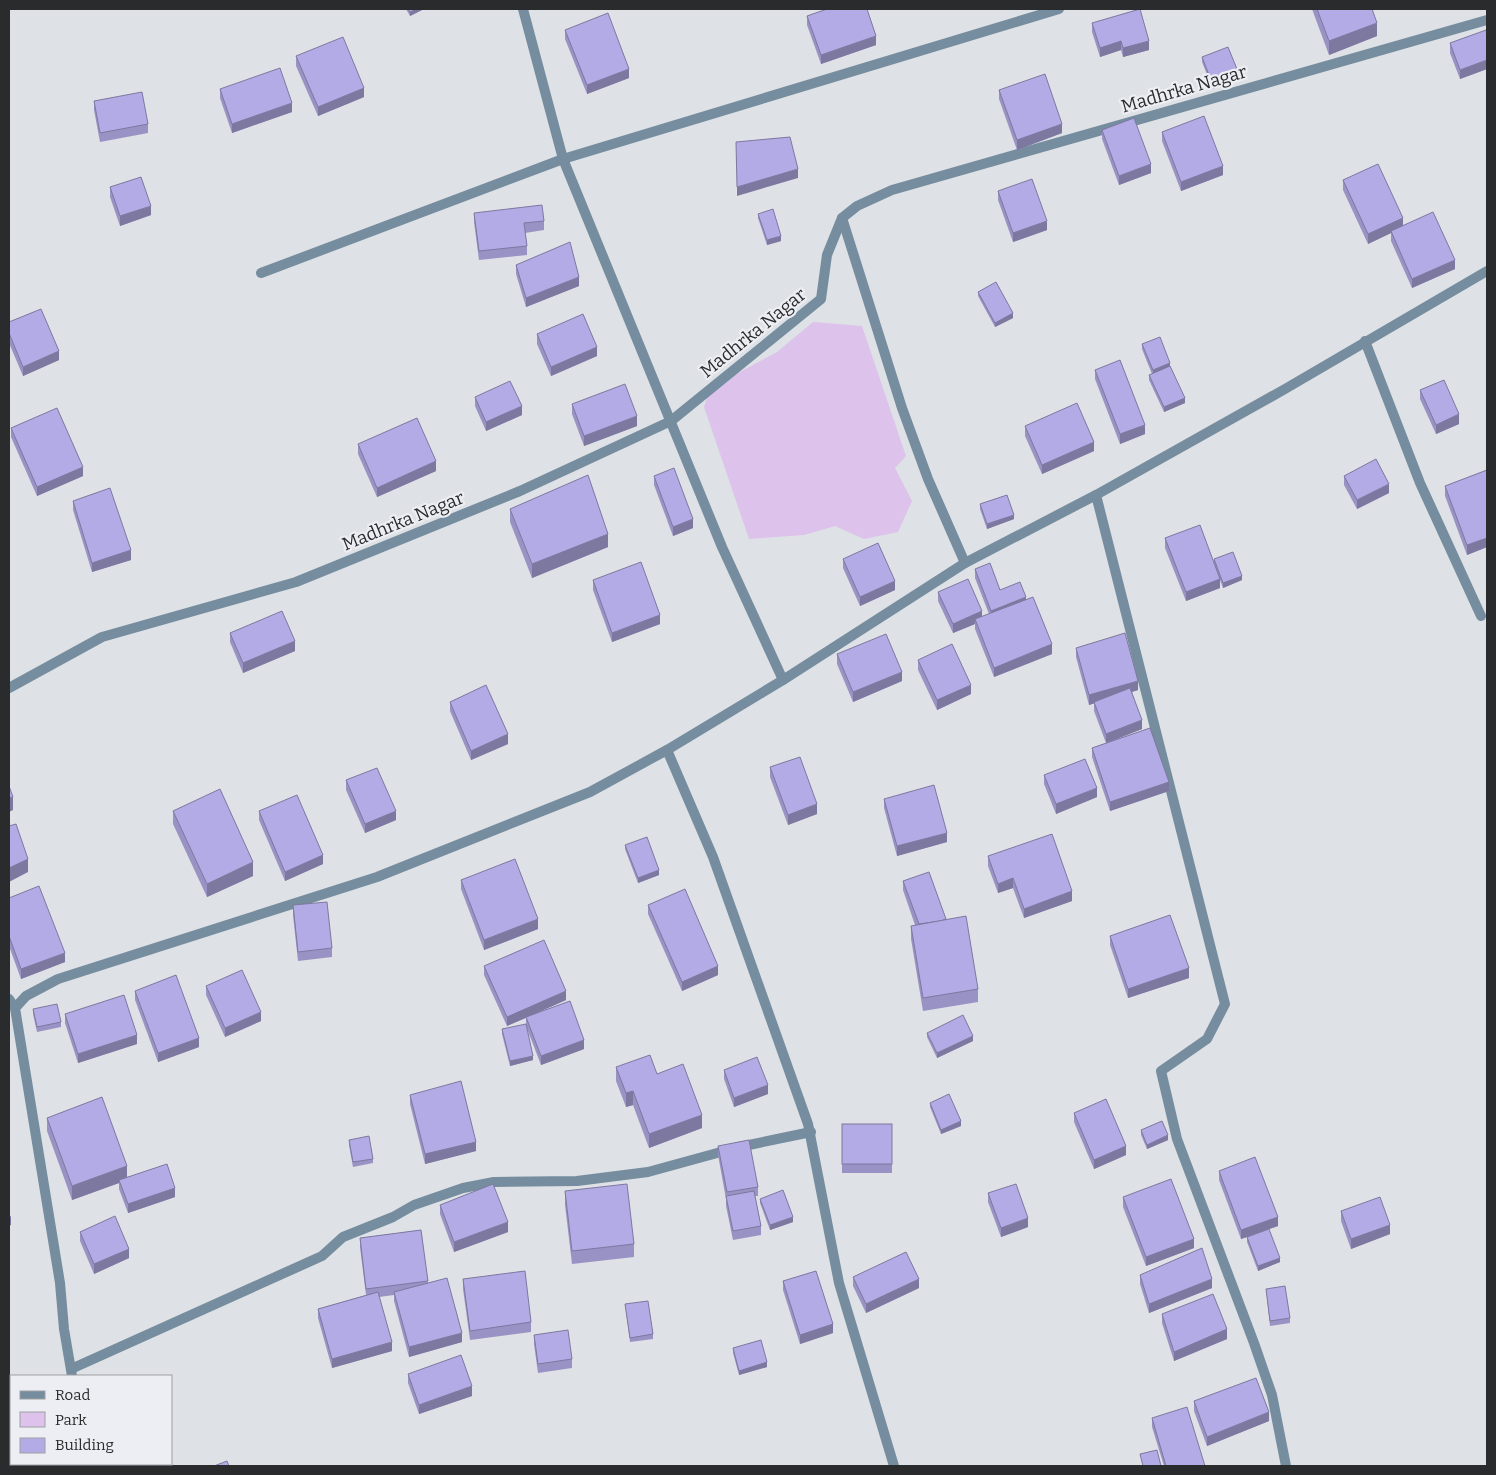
<svg xmlns="http://www.w3.org/2000/svg" width="1496" height="1475" font-family="Bitter,serif">
  <rect width="100%" height="100%" fill="#dee1e5"/>
  <path fill="#ddc2eb" d="M813 322 862 326 906 456 895 468 912 501 898 532 864 539 835 526 804 535 749 539 704 407 710 388 777 352Z"/>
  <g fill="none" stroke-linecap="round" stroke-linejoin="round">
    <g stroke="#758d9e" stroke-width="10">
      <path d="M523 9 563 159 722 547 783 680"/>
      <path d="M842 218 902 408 928 479 965 563"/>
      <path d="M261 273 563 159 1059 9"/>
      <path d="M1365 341 1420 483 1481 616"/>
      <path d="M1096 495 1225 1004 1207 1039 1161 1071 1177 1139 1254 1343 1272 1395 1286 1466"/>
      <path d="M667 750 713 857 808 1124 839 1283 894 1466"/>
      <path d="M9 999 15 1008"/>
      <path d="M71 1369 322 1256 343 1237 393 1217 414 1205 463 1188 494 1182 577 1181 648 1172 739 1147 811 1132"/>
      <path d="M72 1376 64 1329 60 1283 15 1008 26 996 58 979 377 877 590 792 667 750 783 680 965 563 1096 495 1285 389 1487 271"/>
      <path d="M9 1430H11"/>
      <path d="M87 1464 88 1466"/>
    </g>
    <path stroke="#758d9e" stroke-width="10" d="M9 688 102 637 296 582 520 491 671 421 821 299 827 255 842 218 857 206 892 190 1487 20"/>
  </g>
  <g fill="#9993c5">
    <path d="M406 9H424L410 16Z"/>
    <path d="M1312 9H1372L1377 36 1329 55Z"/>
    <path d="M807 16 876 45 821 64 807 25Z"/>
    <path d="M1092 23 1149 50 1123 57 1121 50 1100 57 1092 32Z"/>
    <path d="M565 30 629 78 587 94 565 39Z"/>
    <path d="M1487 34V69L1460 79 1450 53V43Z"/>
    <path d="M296 56 364 97 318 116 296 66Z"/>
    <path d="M1202 57 1239 79 1213 89 1202 62Z"/>
    <path d="M220 89 292 112 232 133 220 98Z"/>
    <path d="M999 90 1062 133 1017 150 999 99Z"/>
    <path d="M94 101 148 124V133L100 142 94 110Z"/>
    <path d="M1102 130 1151 173 1119 185 1102 139Z"/>
    <path d="M1162 132 1223 175 1181 191 1162 141Z"/>
    <path d="M1343 180 1403 226 1455 269 1412 288 1391 241V233L1368 244 1343 190Z"/>
    <path d="M110 187 151 215 120 226 110 197Z"/>
    <path d="M998 191 1047 230 1013 242 998 200Z"/>
    <path d="M474 213 544 221V230L525 233 527 246V255L479 260 474 222Z"/>
    <path d="M758 214 781 241 767 245 758 218Z"/>
    <path d="M516 265 579 286 526 307 516 274Z"/>
    <path d="M978 292 1013 318 995 327 978 296Z"/>
    <path d="M9 322 59 360 23 376 9 343Z"/>
    <path d="M537 334 597 356 551 376 537 344Z"/>
    <path d="M1142 344 1170 366 1185 403 1164 412 1149 380V375L1152 374 1142 349Z"/>
    <path d="M1095 370 1145 434 1120 444 1095 379Z"/>
    <path d="M1420 390 1459 424 1436 434 1420 399Z"/>
    <path d="M475 397 522 415 486 431 475 406Z"/>
    <path d="M572 404 637 426 584 446 572 414Z"/>
    <path d="M1025 426 1094 451 1042 474 1025 436Z"/>
    <path d="M11 428 83 476 37 496 11 437Z"/>
    <path d="M358 444 436 471 377 497 358 454Z"/>
    <path d="M1487 470V547L1467 555 1445 496V486Z"/>
    <path d="M654 476 693 528 673 536 654 485Z"/>
    <path d="M1344 476 1389 493 1357 509 1344 485Z"/>
    <path d="M73 501 131 560 92 572 73 510Z"/>
    <path d="M980 504 1014 519 987 529 980 509Z"/>
    <path d="M510 509 608 547 532 578 510 522Z"/>
    <path d="M1165 538 1214 563V559L1242 580 1223 588 1220 580V588L1186 601 1165 548Z"/>
    <path d="M843 559 895 590 860 606 843 568Z"/>
    <path d="M975 569 1000 590 1026 599 1052 654 994 677 975 629V624L953 633 938 601V592L982 617 989 614 975 578Z"/>
    <path d="M593 580 660 624 612 642 593 590Z"/>
    <path d="M230 633 295 651 243 673 230 642Z"/>
    <path d="M1076 648 1138 690 1132 692 1142 729 1107 743 1169 791 1110 811 1092 757V748L1106 743 1094 711V703L1089 705 1076 657Z"/>
    <path d="M837 654 902 681 853 702 837 664Z"/>
    <path d="M918 660 971 694 937 710 918 670Z"/>
    <path d="M450 702 508 744 471 760 450 711Z"/>
    <path d="M770 767 817 814 788 825 770 777Z"/>
    <path d="M1044 775 1097 797 1056 814 1044 784Z"/>
    <path d="M346 780 396 820 365 833 346 790Z"/>
    <path d="M884 799 947 842 897 856 884 808Z"/>
    <path d="M173 811 253 876 207 897 173 824Z"/>
    <path d="M259 811 323 864 285 881 259 820Z"/>
    <path d="M625 845 659 875 638 883 625 849Z"/>
    <path d="M988 856 1072 901 1024 918 1013 888 998 893 988 866Z"/>
    <path d="M461 880 538 929 484 950 461 889Z"/>
    <path d="M903 881 978 989V1002L923 1011 911 939V926L915 925 903 890Z"/>
    <path d="M9 898 65 962 21 979 9 946Z"/>
    <path d="M293 905 332 948V957L298 961 293 915Z"/>
    <path d="M648 905 718 975 682 991 648 914Z"/>
    <path d="M1110 936 1189 978 1128 998 1110 945Z"/>
    <path d="M484 966 566 1000 537 1013 584 1049 541 1065 526 1026V1018L507 1026 484 975Z"/>
    <path d="M206 986 261 1021 225 1037 206 995Z"/>
    <path d="M135 991 199 1047 158 1062 135 1000Z"/>
    <path d="M33 1009 61 1022V1027L37 1032 33 1014Z"/>
    <path d="M65 1014 137 1044 78 1063 65 1023Z"/>
    <path d="M502 1029 533 1060 510 1066 502 1034Z"/>
    <path d="M927 1033 973 1041 937 1058 927 1037Z"/>
    <path d="M616 1067 657 1074 702 1128 649 1148 633 1105 626 1107 616 1081Z"/>
    <path d="M724 1070 768 1094 734 1107 724 1079Z"/>
    <path d="M410 1095 476 1151 425 1164 410 1104Z"/>
    <path d="M930 1103 961 1126 941 1134 930 1107Z"/>
    <path d="M1074 1113 1126 1155 1094 1169 1074 1122Z"/>
    <path d="M47 1118 127 1177 175 1197 128 1213 119 1189V1183L72 1200 47 1131Z"/>
    <rect x="842" y="1124" width="50" height="49"/>
    <path d="M1141 1130 1168 1140 1147 1149 1141 1135Z"/>
    <path d="M349 1140 373 1159V1163L353 1167 349 1145Z"/>
    <path d="M718 1146 758 1187V1196H755L761 1226V1235L733 1240 726 1206V1199L718 1155Z"/>
    <path d="M1219 1171 1278 1226 1269 1229 1280 1262 1258 1271 1247 1242V1237L1241 1239 1219 1180Z"/>
    <path d="M565 1191 634 1244V1257L572 1264 565 1205Z"/>
    <path d="M988 1193 1028 1227 1001 1237 988 1202Z"/>
    <path d="M1123 1197 1194 1248 1146 1266 1123 1207Z"/>
    <path d="M760 1199 793 1222 770 1230 760 1203Z"/>
    <path d="M440 1205 508 1232 454 1252 440 1214Z"/>
    <path d="M1341 1211 1390 1234 1351 1249 1341 1221Z"/>
    <path d="M421 1230 428 1283 462 1342 409 1357 394 1301V1295L379 1297 392 1351 332 1368 318 1318V1309L366 1295 360 1247V1238Z"/>
    <path d="M80 1232 129 1258 94 1274 80 1241Z"/>
    <path d="M1140 1275 1212 1288 1149 1313 1140 1284Z"/>
    <path d="M853 1277 919 1288 866 1313 853 1286Z"/>
    <path d="M463 1279 531 1322V1332L470 1340 463 1289Z"/>
    <path d="M783 1281 833 1333 800 1344 783 1290Z"/>
    <path d="M1266 1289 1290 1318V1323L1270 1326Z"/>
    <path d="M625 1304 653 1334V1339L630 1342Z"/>
    <path d="M1162 1314 1227 1339 1174 1361 1162 1323Z"/>
    <path d="M534 1335 572 1359V1368L538 1373 534 1344Z"/>
    <path d="M733 1348 767 1367 739 1375 733 1353Z"/>
    <path d="M408 1374 472 1396 419 1414 408 1383Z"/>
    <path d="M1194 1401 1269 1421 1207 1446 1194 1411Z"/>
    <path d="M1152 1418 1205 1466H1164L1152 1427Z"/>
  </g>
  <g fill="#7d78a0">
    <path d="M416 9H424L410 16V12Z"/>
    <path d="M1377 23V36L1329 55V41Z"/>
    <path d="M876 36V45L821 64V55Z"/>
    <path d="M1121 41V50L1100 57V48Z"/>
    <path d="M1149 41V50L1123 57V48Z"/>
    <path d="M1487 60V69L1460 79V70Z"/>
    <path d="M629 69V78L587 94V85Z"/>
    <path d="M1239 74V79L1213 89V85Z"/>
    <path d="M364 88V97L318 116V107Z"/>
    <path d="M292 103V112L232 133V124Z"/>
    <path d="M1062 124V133L1017 150V140Z"/>
    <path d="M1151 164V173L1119 185V176Z"/>
    <path d="M1223 166V175L1181 191V182Z"/>
    <path d="M798 169V178L737 196V187Z"/>
    <path d="M151 206V215L120 226V216Z"/>
    <path d="M1403 218V227L1391 231V233L1368 244V234Z"/>
    <path d="M1047 221V230L1013 242V233Z"/>
    <path d="M781 236V241L767 245V240Z"/>
    <path d="M1455 260V269L1412 288V279Z"/>
    <path d="M579 277V286L526 307V298Z"/>
    <path d="M1013 313V318L995 327V323Z"/>
    <path d="M597 347V356L551 376V367Z"/>
    <path d="M59 351V360L23 376V367Z"/>
    <path d="M1170 363V367L1153 375V370Z"/>
    <path d="M1185 398V403L1164 412V407Z"/>
    <path d="M522 406V415L486 431V422Z"/>
    <path d="M1459 414V424L1436 434V425Z"/>
    <path d="M637 416V426L584 446V436Z"/>
    <path d="M1145 425V434L1120 444V434Z"/>
    <path d="M1094 442V451L1042 474V465Z"/>
    <path d="M436 461V471L377 497V488Z"/>
    <path d="M83 467V476L37 496V487Z"/>
    <path d="M1389 484V493L1357 509V500Z"/>
    <path d="M1014 515V519L987 529V524Z"/>
    <path d="M693 519V528L673 536V527Z"/>
    <path d="M608 534V547L532 578V564Z"/>
    <path d="M1487 538V547L1467 555V545Z"/>
    <path d="M131 550V560L92 572V563Z"/>
    <path d="M1242 576V580L1223 588V583Z"/>
    <path d="M1220 579V588L1186 601V592Z"/>
    <path d="M895 581V590L860 606V597Z"/>
    <path d="M1026 597V606L991 620V611Z"/>
    <path d="M982 611V621L975 619V624L953 633V624Z"/>
    <path d="M660 615V624L612 642V633Z"/>
    <path d="M295 641V651L243 673V663Z"/>
    <path d="M1052 644V654L994 677V668Z"/>
    <path d="M902 672V681L853 702V692Z"/>
    <path d="M1138 681V690L1089 705V695Z"/>
    <path d="M971 685V694L937 710V700Z"/>
    <path d="M1142 720V729L1106 743V734Z"/>
    <path d="M508 734V744L471 760V751Z"/>
    <path d="M1169 782V791L1110 811V802Z"/>
    <path d="M1097 788V797L1056 814V804Z"/>
    <path d="M13 797V810L9 812V798Z"/>
    <path d="M817 804V814L788 825V815Z"/>
    <path d="M396 811V820L365 833V824Z"/>
    <path d="M947 833V842L897 856V846Z"/>
    <path d="M323 855V864L285 881V872Z"/>
    <path d="M28 859V872L9 882V868Z"/>
    <path d="M253 862V876L207 897V884Z"/>
    <path d="M659 870V875L638 883V878Z"/>
    <path d="M1013 878V888L998 893V884Z"/>
    <path d="M1072 891V901L1024 918V909Z"/>
    <path d="M538 919V929L484 950V940Z"/>
    <path d="M65 953V962L21 979V969Z"/>
    <path d="M718 966V975L682 991V982Z"/>
    <path d="M1189 968V978L1128 998V989Z"/>
    <path d="M566 991V1000L507 1026V1017Z"/>
    <path d="M261 1012V1021L225 1037V1028Z"/>
    <path d="M137 1035V1044L78 1063V1054Z"/>
    <path d="M973 1036V1041L937 1058V1053Z"/>
    <path d="M199 1038V1047L158 1062V1053Z"/>
    <path d="M584 1040V1049L541 1065V1056Z"/>
    <path d="M533 1056V1060L510 1066V1061Z"/>
    <path d="M768 1085V1094L734 1107V1098Z"/>
    <path d="M633 1091V1105L626 1107V1093Z"/>
    <path d="M702 1115V1128L649 1148V1134Z"/>
    <path d="M961 1121V1126L941 1134V1130Z"/>
    <path d="M1168 1135V1140L1147 1149V1145Z"/>
    <path d="M476 1142V1151L425 1164V1154Z"/>
    <path d="M1126 1146V1155L1094 1169V1160Z"/>
    <path d="M127 1166V1180H119V1183L72 1200V1186Z"/>
    <path d="M175 1188V1197L128 1213V1204Z"/>
    <path d="M11 1216V1225L9 1226V1217Z"/>
    <path d="M793 1217V1222L770 1230V1225Z"/>
    <path d="M1278 1217V1226L1241 1239V1230Z"/>
    <path d="M1028 1218V1227L1001 1237V1228Z"/>
    <path d="M508 1222V1232L454 1252V1242Z"/>
    <path d="M1390 1225V1234L1351 1249V1239Z"/>
    <path d="M1194 1239V1248L1146 1266V1257Z"/>
    <path d="M129 1249V1258L94 1274V1264Z"/>
    <path d="M1280 1258V1262L1258 1271V1266Z"/>
    <path d="M919 1279V1288L866 1313V1304Z"/>
    <path d="M1212 1279V1288L1149 1313V1304Z"/>
    <path d="M833 1324V1333L800 1344V1335Z"/>
    <path d="M1227 1329V1339L1174 1361V1352Z"/>
    <path d="M462 1333V1342L409 1357V1347Z"/>
    <path d="M392 1342V1351L332 1368V1359Z"/>
    <path d="M767 1362V1367L739 1375V1371Z"/>
    <path d="M472 1386V1396L419 1414V1405Z"/>
    <path d="M1269 1412V1421L1207 1446V1437Z"/>
  </g>
  <g fill="#b2abe5" stroke="#7d78a0">
    <path d="M408 9H416L410 12Z"/>
    <path d="M827 9H867L876 36 821 55 807 16Z"/>
    <path d="M1140 9 1149 41 1123 48 1121 41 1100 48 1092 23Z"/>
    <path d="M1317 9H1372L1377 23 1329 41Z"/>
    <path d="M608 13 629 69 587 85 565 30Z"/>
    <path d="M1486 30 1487 34V60L1460 70 1450 43Z"/>
    <path d="M343 37 364 88 318 107 296 56Z"/>
    <path d="M1228 47 1239 74 1213 85 1202 57Z"/>
    <path d="M280 68 292 103 232 124 220 89Z"/>
    <path d="M1045 74 1062 124 1017 140 999 90Z"/>
    <path d="M142 92 148 124 100 133 94 101Z"/>
    <path d="M1204 116 1223 166 1181 182 1162 132Z"/>
    <path d="M1134 118 1151 164 1119 176 1102 130Z"/>
    <path d="M790 137 798 169 737 187 736 142Z"/>
    <path d="M1378 164 1403 218 1368 234 1343 180Z"/>
    <path d="M141 177 151 206 120 216 110 187Z"/>
    <path d="M1032 179 1047 221 1013 233 998 191Z"/>
    <path d="M542 205 544 221 524 223 527 246 479 251 474 213Z"/>
    <path d="M773 209 781 236 767 240 758 214Z"/>
    <path d="M1433 212 1455 260 1412 279 1391 231Z"/>
    <path d="M570 242 579 277 526 298 516 265Z"/>
    <path d="M996 282 1013 313 995 323 978 292Z"/>
    <path d="M41 309 59 351 23 367 9 333V322Z"/>
    <path d="M583 314 597 347 551 367 537 334Z"/>
    <path d="M1160 337 1170 363 1153 370 1142 344Z"/>
    <path d="M1120 360 1145 425 1120 434 1095 370Z"/>
    <path d="M1170 366 1185 398 1164 407 1149 375Z"/>
    <path d="M1444 380 1459 414 1436 425 1420 390Z"/>
    <path d="M510 381 522 406 486 422 475 397Z"/>
    <path d="M625 384 637 416 584 436 572 404Z"/>
    <path d="M1077 403 1094 442 1042 465 1025 426Z"/>
    <path d="M57 408 83 467 37 487 11 428Z"/>
    <path d="M417 418 436 461 377 488 358 444Z"/>
    <path d="M1376 459 1389 484 1357 500 1344 476Z"/>
    <path d="M674 468 693 519 673 527 654 476Z"/>
    <path d="M1487 470V538L1467 545 1445 486Z"/>
    <path d="M588 475 608 534 532 564 510 509Z"/>
    <path d="M110 488 131 550 92 563 73 501Z"/>
    <path d="M1007 495 1014 515 987 524 980 504Z"/>
    <path d="M1200 525 1220 579 1186 592 1165 538Z"/>
    <path d="M878 543 895 581 860 597 843 559Z"/>
    <path d="M1233 552 1242 576 1223 583 1214 559Z"/>
    <path d="M641 562 660 615 612 633 593 580Z"/>
    <path d="M990 563 1000 590 1020 582 1026 597 991 611 975 569Z"/>
    <path d="M968 579 982 611 953 624 938 592Z"/>
    <path d="M1033 597 1052 644 994 668 975 619Z"/>
    <path d="M282 611 295 641 243 663 230 633Z"/>
    <path d="M1125 633 1138 681 1089 695 1076 648Z"/>
    <path d="M886 634 902 672 853 692 837 654Z"/>
    <path d="M952 644 971 685 937 700 918 660Z"/>
    <path d="M486 685 508 734 471 751 450 702Z"/>
    <path d="M1130 688 1142 720 1106 734 1094 702Z"/>
    <path d="M1150 728 1169 782 1110 802 1092 748Z"/>
    <path d="M800 757 817 804 788 815 770 767Z"/>
    <path d="M1085 759 1097 788 1056 804 1044 775Z"/>
    <path d="M377 768 396 811 365 824 346 780Z"/>
    <path d="M934 785 947 833 897 846 884 799Z"/>
    <path d="M9 786 13 797 9 798Z"/>
    <path d="M220 789 253 862 207 884 173 811Z"/>
    <path d="M297 795 323 855 285 872 259 811Z"/>
    <path d="M16 824 28 859 9 868V826Z"/>
    <path d="M1052 834 1072 891 1024 909 1013 878 998 884 988 856Z"/>
    <path d="M647 837 659 870 638 878 625 845Z"/>
    <path d="M515 859 538 919 484 940 461 880Z"/>
    <path d="M929 872 946 919 940 921 919 924 903 881Z"/>
    <path d="M39 886 65 953 21 969 9 936V898Z"/>
    <path d="M685 889 718 966 682 982 648 905Z"/>
    <path d="M327 902 332 948 298 952 293 905Z"/>
    <path d="M1170 915 1189 968 1128 989 1110 936Z"/>
    <path d="M966 916 978 989 923 998 911 926Z"/>
    <path d="M544 940 566 991 507 1017 484 966Z"/>
    <path d="M242 970 261 1012 225 1028 206 986Z"/>
    <path d="M176 975 199 1038 158 1053 135 991Z"/>
    <path d="M124 995 137 1035 78 1054 65 1014Z"/>
    <path d="M570 1001 584 1040 541 1056 526 1017Z"/>
    <path d="M57 1004 61 1022 37 1027 33 1009Z"/>
    <path d="M963 1015 973 1036 937 1053 927 1033Z"/>
    <path d="M526 1024 533 1056 510 1061 502 1029Z"/>
    <path d="M650 1055 657 1074 683 1064 702 1115 649 1134 633 1091 626 1093 616 1067Z"/>
    <path d="M757 1057 768 1085 734 1098 724 1070Z"/>
    <path d="M461 1081 476 1142 425 1154 410 1095Z"/>
    <path d="M949 1094 961 1121 941 1130 930 1103Z"/>
    <path d="M102 1097 127 1166 72 1186 47 1118Z"/>
    <path d="M1106 1099 1126 1146 1094 1160 1074 1113Z"/>
    <path d="M1162 1121 1168 1135 1147 1145 1141 1130Z"/>
    <rect x="842" y="1124" width="50" height="40"/>
    <path d="M369 1136 373 1159 353 1162 349 1140Z"/>
    <path d="M749 1140 758 1187 727 1192 718 1146Z"/>
    <path d="M1255 1157 1278 1217 1241 1230 1219 1171Z"/>
    <path d="M167 1164 175 1188 128 1204 119 1180Z"/>
    <path d="M1171 1179 1194 1239 1146 1257 1123 1197Z"/>
    <path d="M493 1184 508 1222 454 1242 440 1205Z"/>
    <path d="M627 1184 634 1244 572 1251 565 1191Z"/>
    <path d="M1016 1184 1028 1218 1001 1228 988 1193Z"/>
    <path d="M783 1190 793 1217 770 1225 760 1199Z"/>
    <path d="M754 1191 761 1226 733 1231 726 1196Z"/>
    <path d="M1380 1197 1390 1225 1351 1239 1341 1211Z"/>
    <path d="M115 1216 129 1249 94 1264 80 1232Z"/>
    <path d="M1269 1229 1280 1258 1258 1266 1247 1237Z"/>
    <path d="M421 1230 428 1281 366 1289 360 1238Z"/>
    <path d="M1202 1248 1212 1279 1149 1304 1140 1275Z"/>
    <path d="M906 1252 919 1279 866 1304 853 1277Z"/>
    <path d="M525 1271 531 1322 470 1331 463 1279Z"/>
    <path d="M816 1271 833 1324 800 1335 783 1281Z"/>
    <path d="M447 1278 462 1333 409 1347 394 1292Z"/>
    <path d="M1285 1286 1290 1318 1270 1321 1266 1289Z"/>
    <path d="M378 1292 392 1342 332 1359 318 1309Z"/>
    <path d="M1213 1294 1227 1329 1174 1352 1162 1314Z"/>
    <path d="M648 1301 653 1334 630 1338 625 1304Z"/>
    <path d="M568 1330 572 1359 538 1364 534 1335Z"/>
    <path d="M761 1340 767 1362 739 1371 733 1348Z"/>
    <path d="M461 1355 472 1386 419 1405 408 1374Z"/>
    <path d="M1256 1378 1269 1412 1207 1437 1194 1401Z"/>
    <path d="M1187 1407 1205 1466H1166L1152 1418Z"/>
    <path d="M1157 1450 1161 1466H1143L1140 1454Z"/>
    <path d="M227 1461 229 1466H214Z"/>
  </g>
  <g text-anchor="middle" dominant-baseline="central" stroke-width="4.5" stroke-linejoin="round" paint-order="stroke">
    <g font-size="18" fill="#2a2b2d" stroke="#eceef3">
      <text transform="translate(1184 89) rotate(-16)">Madhrka Nagar</text>
      <text transform="translate(753 333) rotate(-39)">Madhrka Nagar</text>
      <text transform="translate(403 521) rotate(-22)">Madhrka Nagar</text>
    </g>
  </g>
  <rect width="1496" height="1475" fill="none" stroke="#2a2b2d" stroke-width="20"/>
  <rect x="10" y="1375" width="162" height="90" fill="#eceef3" stroke="#9ea0a4"/>
  <rect x="20" y="1391" width="25" height="8" fill="#758d9e" stroke="#9ea0a4"/>
  <text x="55" y="1400" font-size="15" fill="#2a2b2d">Road</text>
  <rect x="20" y="1412" width="25" height="15" fill="#ddc2eb" stroke="#9ea0a4"/>
  <text x="55" y="1425" font-size="15" fill="#2a2b2d">Park</text>
  <rect x="20" y="1438" width="25" height="15" fill="#b2abe5" stroke="#9ea0a4"/>
  <text x="55" y="1450" font-size="15" fill="#2a2b2d">Building</text>
</svg>
